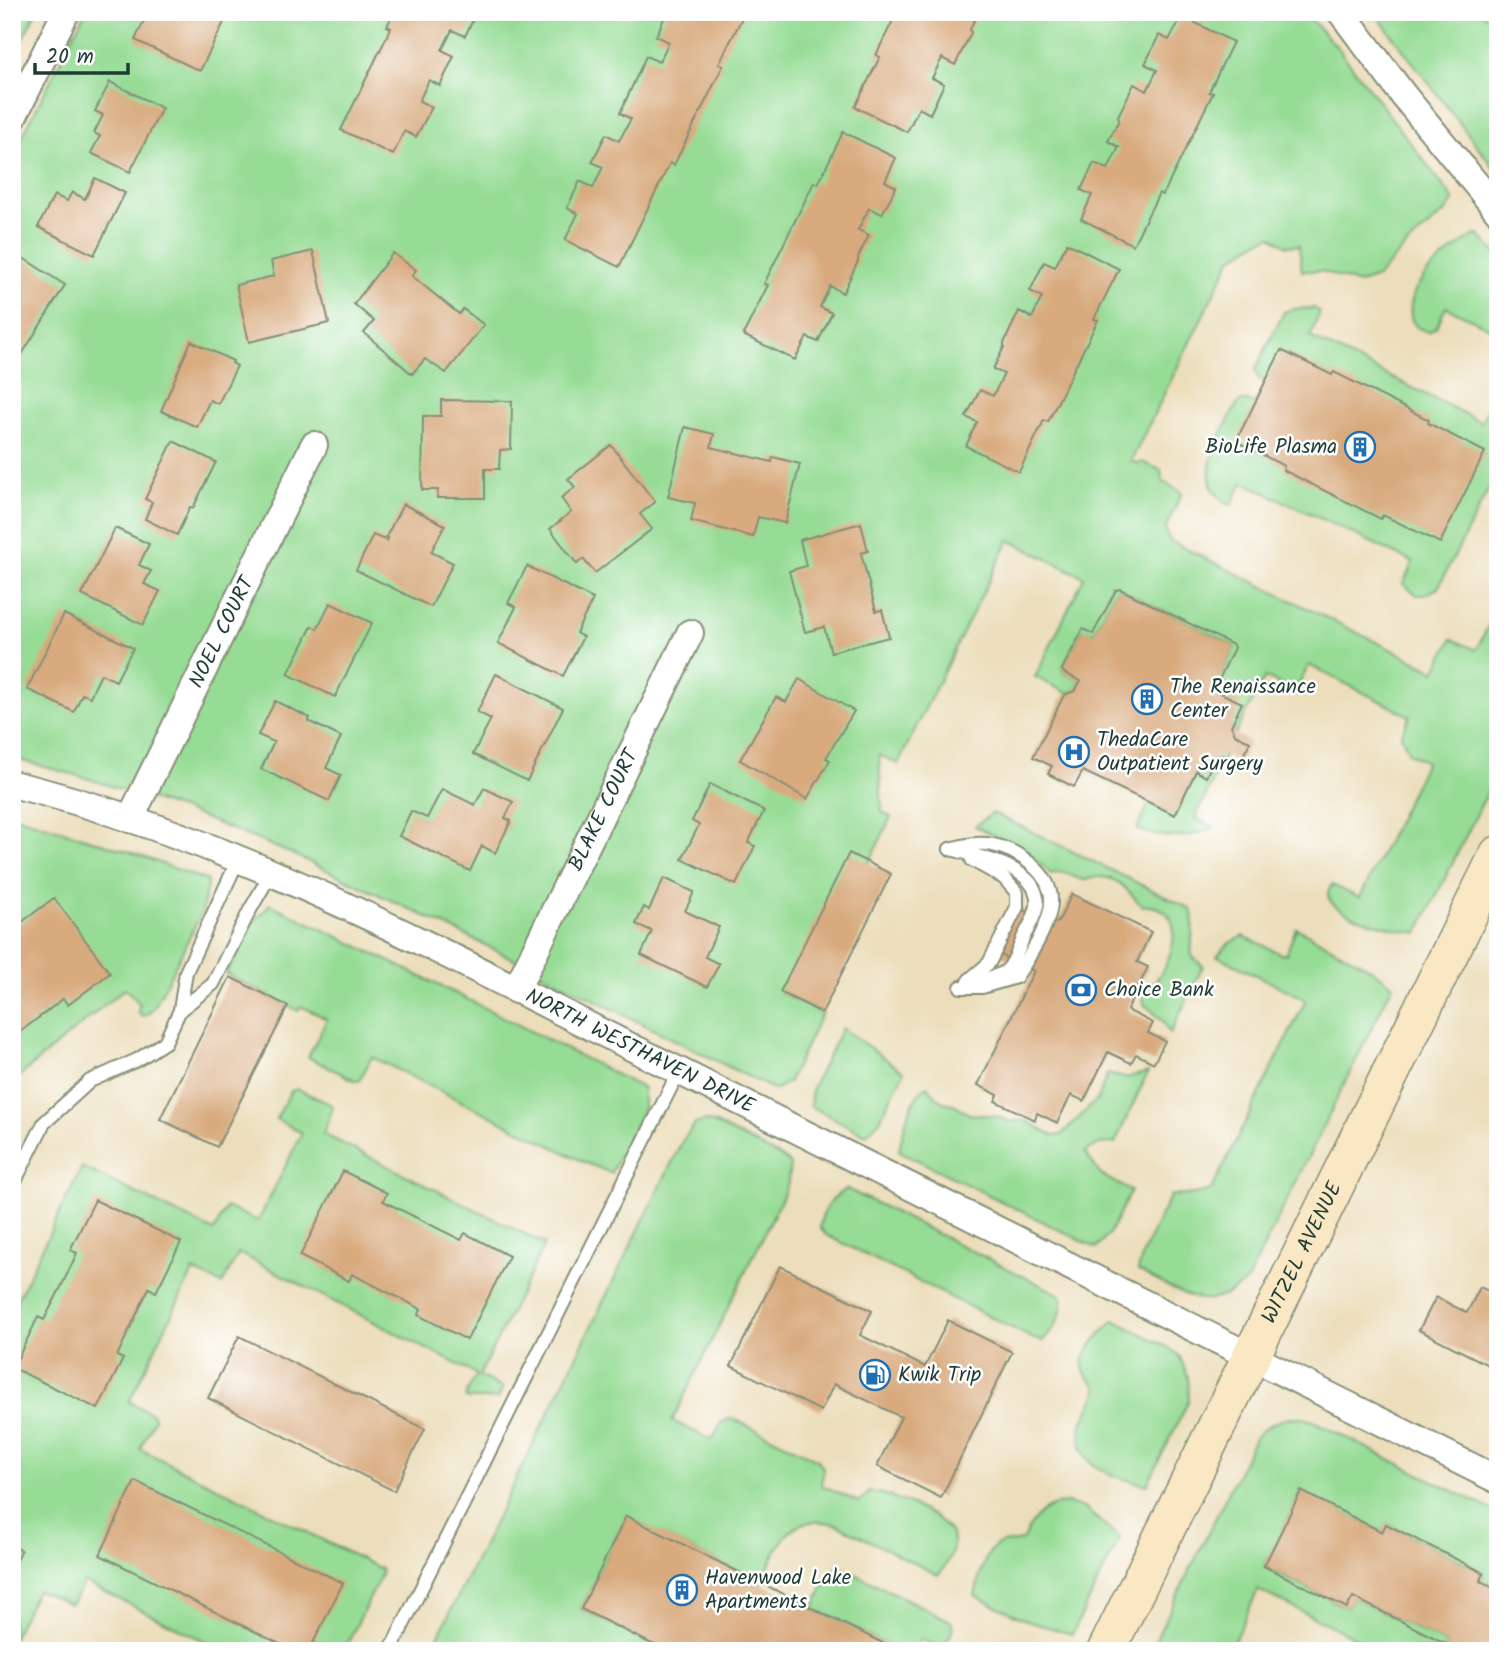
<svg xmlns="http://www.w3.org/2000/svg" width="1510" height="1663" font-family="Kalam,sans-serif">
  <rect width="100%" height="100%" fill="#fff"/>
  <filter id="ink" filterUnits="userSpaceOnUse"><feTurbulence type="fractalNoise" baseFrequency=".0143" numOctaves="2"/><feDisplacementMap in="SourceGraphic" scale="14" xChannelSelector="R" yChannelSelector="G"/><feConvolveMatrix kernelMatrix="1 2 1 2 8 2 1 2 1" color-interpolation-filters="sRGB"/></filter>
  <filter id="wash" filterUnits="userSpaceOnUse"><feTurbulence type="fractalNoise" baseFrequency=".00686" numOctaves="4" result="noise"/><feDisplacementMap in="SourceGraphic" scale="28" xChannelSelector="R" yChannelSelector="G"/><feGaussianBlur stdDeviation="1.57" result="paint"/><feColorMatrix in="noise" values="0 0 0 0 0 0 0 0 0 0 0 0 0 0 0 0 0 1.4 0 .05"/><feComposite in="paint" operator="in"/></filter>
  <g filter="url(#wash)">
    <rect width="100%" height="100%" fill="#ecdebb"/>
    <g fill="#96dc95" stroke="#5a8c64" stroke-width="2">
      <path d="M12 12H36L12 60Z"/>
      <path d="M85 12H1304L1337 47 1454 200 1446 211 1409 243 1377 277 1359 284 1322 271H1302L1299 245 1287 246 1271 236 1255 243 1231 259 1131 461 1138 464 1142 462 1161 470 1162 481 1182 493 1165 529 1170 541 1435 671 1452 639 1476 650 1498 607V771L1418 933C1401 930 1308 913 1332 885L1360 898 1426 762 1409 753 1401 735 1410 716 1309 665 1295 692 1265 677 1235 734 1214 690 1234 648 1233 645 1120 589 1116 590 1093 634 1082 630 1062 669 1064 673 1081 681 1075 691 1067 693 1035 677 1084 577 1009 540 898 764 879 755 882 812 891 817 869 863 780 992 822 1013 789 1081 775 1090 461 933 290 853 184 810 86 778 12 758V157Z"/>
      <path d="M1374 12H1479L1498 22V169H1495Z"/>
      <path d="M1479 235 1498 255V332L1446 307 1437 326 1429 332C1420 330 1412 326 1411 316 1406 280 1448 254 1473 236Z"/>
      <path d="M1314 308 1320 312 1310 337 1481 422 1491 403 1498 399V471L1438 588 1424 595H1417L1403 584 1413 562 1243 482 1231 505C1188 484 1221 436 1236 406 1242 399 1246 400 1254 404L1266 382 1258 377 1255 370 1284 312 1293 309Z"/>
      <path d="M1225 755 1195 818 1214 827C1189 839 1163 840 1137 829L1149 803 1175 815 1196 771 1206 776 1216 756Z"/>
      <path d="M993 813 1191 909C1196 923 1190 940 1192 956L1203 966 1170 1034 1162 1020 1144 1004 1143 992C1147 987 1151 985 1155 981 1170 965 1187 919 1158 908 1153 906 1146 906 1141 905 1129 893 1120 877 1100 877 1095 876 1089 880 1084 880 1068 878 1071 869 1051 874L1026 851 975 826Z"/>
      <path d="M12 815 130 852 208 881 202 912 155 1006 148 1014 141 1016 138 1011 140 1004 125 988 12 1082Z"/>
      <path d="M270 904 457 994 643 1088V1109L611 1173 584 1162 372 1057 359 1081H356L308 1057 327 1019 301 1006 298 1011 226 974 249 928Z"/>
      <path d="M1296 928 1367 966 1393 985 1248 1279C1208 1319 1180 1291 1138 1271L1143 1252 1171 1195C1179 1197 1205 1193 1212 1189L1305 1002 1303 998 1217 956 1229 943 1244 936 1281 954H1286Z"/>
      <path d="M842 1028 904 1072 880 1120 866 1135 810 1106 812 1088Z"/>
      <path d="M1148 1072 1115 1143 1099 1144 1085 1152 1101 1175 1131 1191 1109 1234 1096 1248 899 1151C902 1133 911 1095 927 1086L942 1102 954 1104 969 1114 996 1116 1011 1122 1025 1120 1054 1136 1061 1135 1098 1099 1107 1074 1126 1078Z"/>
      <path d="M297 1089 330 1104 333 1108 323 1134 545 1244 479 1376 503 1388 498 1399H469L465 1397 476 1374 239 1253 222 1284 193 1271 129 1402 153 1414 154 1419 140 1449 381 1569 382 1573 344 1651H225L84 1582 73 1602 70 1604 37 1590 12 1639V1310L82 1167 214 1231 226 1207 258 1221 302 1133 276 1119 291 1091Z"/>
      <path d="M704 1121 714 1123 785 1159 790 1164 788 1182 782 1198 672 1421 712 1440 722 1422 732 1418 818 1460 824 1469 821 1485 859 1502 870 1492C886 1493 897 1499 912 1505 947 1521 970 1538 938 1575L836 1524C786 1511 779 1547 761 1583L626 1517 581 1609 666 1651H431L683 1140 695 1124Z"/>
      <path d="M847 1189 1061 1295C1065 1312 1055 1329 1043 1341L1034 1339 826 1235 820 1228C821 1211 832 1196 847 1189Z"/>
      <path d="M1114 1320 1166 1346 1179 1355 1188 1377 1189 1400 1147 1485C1115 1477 1071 1468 1082 1425 1085 1413 1096 1401 1097 1390 1097 1382 1088 1379 1085 1373 1075 1356 1104 1331 1114 1320Z"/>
      <path d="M1300 1417 1311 1420 1498 1513V1590L1480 1581 1484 1573 1387 1524 1382 1532 1301 1492 1264 1567 1347 1608 1353 1597 1447 1644 1443 1651H1382L1258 1590 1229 1651H1150L1255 1438C1267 1423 1281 1418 1300 1417Z"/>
      <path d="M1068 1503 1084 1508 1120 1538 1072 1634 1030 1622 975 1596C979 1580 983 1549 1002 1543 1009 1541 1016 1545 1023 1539 1025 1536 1026 1532 1028 1529 1038 1513 1048 1504 1068 1503Z"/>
      <path d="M841 1567 951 1621C956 1632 947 1643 938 1647L921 1639 914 1651H899L813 1609 831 1571Z"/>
    </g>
    <g id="blocks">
      <g fill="#d8aa7e">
        <path d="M148 12H229L200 71 135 40Z"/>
        <path d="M394 12H477L465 36 452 30 442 50 454 56 440 86 429 80 419 101 432 107 416 137 404 131 393 155 341 130 391 28 387 26Z"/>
        <path d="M667 12H745L719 64 723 66 674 165 670 163 619 267 565 240 578 214 567 208 580 181 593 188 603 167 592 162 606 134 619 141 631 119 620 113 646 56 659 62 669 42 656 36Z"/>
        <path d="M897 12H978L970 29 971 33 955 65 942 58 932 78 944 84 930 114 919 108 907 132 855 107 880 57 876 55Z"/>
        <path d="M1479 12H1498V22Z"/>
        <path d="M1182 16 1233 42 1209 92 1213 93 1163 195 1159 193 1133 245 1081 219 1092 195 1081 190 1094 163 1108 169 1119 147 1108 141 1119 120 1118 116 1134 84 1147 91 1157 70 1145 64 1159 35 1169 40Z"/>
        <path d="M110 82 162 108 130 172 91 153 100 136 94 133 103 115 95 111Z"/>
        <path d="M843 132 896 158 885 181 896 187 882 214 869 208 858 230 869 235 858 257V261L843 293 830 286 820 307 832 313 818 342 807 337 795 360 743 335 768 285 764 284 814 182 818 184Z"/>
        <path d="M95 178 125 193 94 255 38 227 54 195 67 201 72 192 85 199Z"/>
        <path d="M1067 243 1119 269 1094 319 1098 320 1048 422 1044 420 1019 472 966 446 977 422 966 417 980 390 993 396 1004 374 993 369 1004 347V343L1019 311 1032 318 1042 297 1030 291 1044 262 1055 267Z"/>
        <path d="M313 251 329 323 249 342 236 285 274 276 271 261Z"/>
        <path d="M393 253 416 270 412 276 459 314 463 309 484 325 446 373 425 359 412 374 364 333 374 321 354 304Z"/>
        <path d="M20 256 65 285 21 356 12 351V268Z"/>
        <path d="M191 341 233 361 232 363 237 366 218 404 210 400 197 427 161 411Z"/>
        <path d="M1281 350 1332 375 1334 372 1429 420 1428 423 1485 452 1440 543 1383 515 1381 519 1283 470 1284 466 1236 441Z"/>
        <path d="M441 400 512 401 511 449 500 450 499 469H485V498H437L438 490H422L423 416H441Z"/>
        <path d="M685 427 714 434 711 447 772 462 773 457 800 464 785 523 758 517 753 537 691 521 695 503 668 497Z"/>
        <path d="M173 441 216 462 193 508 190 507 177 535 145 519 152 502 145 499Z"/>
        <path d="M611 445 655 502 640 514 652 529 595 573 583 559 577 564 550 529 571 512 561 498 575 487 568 479Z"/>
        <path d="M403 504 445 525 431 552 453 563 431 607 356 570 373 535 387 541 388 538 386 537Z"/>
        <path d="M861 523 868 551 861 553 876 611 882 610 889 637 831 652 824 627 805 632 789 571 806 566 800 540Z"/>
        <path d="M115 528 149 544 139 565 151 571 144 584 160 591 143 625 82 595Z"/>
        <path d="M527 566 593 599 576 633 583 637 563 676 498 643 516 607 508 603Z"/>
        <path d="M1120 589 1233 645 1234 648 1214 690 1242 703 1231 726 1235 734 1250 742 1240 762 1225 755 1216 756 1206 777 1196 771 1175 815 1083 771 1074 787 1048 774 1052 766 1033 757 1064 695 1075 691 1081 681 1064 673 1062 669 1083 629 1093 634 1116 590Z"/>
        <path d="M330 603 372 623 335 697 288 674 312 626 317 629Z"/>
        <path d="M64 614 133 648 116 681 101 674 90 697 82 694 74 712 27 689Z"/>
        <path d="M496 674 563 708 527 781 473 754 491 719 477 712Z"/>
        <path d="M799 679 854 711 826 758 830 760 807 799 740 760 776 697 786 702Z"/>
        <path d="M275 701 310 718 308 721 341 737 326 768 341 775 329 801 261 769 274 742 258 735Z"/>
        <path d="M710 784 764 811 748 843 755 846 736 885 682 859 699 825 692 821Z"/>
        <path d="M484 788 513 802 505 818 511 821 495 853 482 846 470 871 399 836 411 811 427 818 442 789 475 805Z"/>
        <path d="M849 853 891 874 822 1013 780 992Z"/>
        <path d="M664 878 694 892 685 911 719 927 705 957 719 964 707 987 641 955 652 931 636 924 644 907 649 910Z"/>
        <path d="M1072 894 1151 932 1137 962 1148 967 1127 1010 1153 1023 1148 1033 1165 1041 1154 1063 1136 1054 1131 1063 1108 1052 1084 1101 1071 1095 1057 1123 1037 1113 1035 1120 995 1101 998 1095 978 1085 1034 971 995 952 1017 907 1052 924 1058 922Z"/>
        <path d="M54 898 110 973 68 1005 63 999 12 1038V936L17 932 14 928Z"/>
        <path d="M230 977 288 1006 217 1147 160 1119Z"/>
        <path d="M343 1171 387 1193 383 1201 461 1240 465 1233 509 1256 467 1340 418 1315 421 1309 352 1274 349 1281 300 1256Z"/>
        <path d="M95 1200 181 1242 156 1292 149 1288 117 1356 123 1359 98 1409 13 1368 38 1317 44 1320 61 1287 77 1253 70 1250Z"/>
        <path d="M780 1266 872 1311 860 1335 925 1367 948 1320 1012 1352 941 1498 877 1466 901 1417 834 1384 821 1411 731 1366Z"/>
        <path d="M1480 1287 1498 1296V1365L1496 1369 1419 1330 1436 1297 1467 1313Z"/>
        <path d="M239 1336 425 1429 394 1491 208 1398Z"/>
        <path d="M135 1481 343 1583 309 1651H294L100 1555Z"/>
        <path d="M1301 1491 1382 1532 1386 1524 1484 1573 1480 1581 1498 1590V1651H1443L1447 1644 1353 1597 1347 1608 1264 1566Z"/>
        <path d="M626 1516 761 1583 899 1651H666L581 1609Z"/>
        <path d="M12 1546 21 1550 12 1568Z"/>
      </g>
    </g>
  </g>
  <g filter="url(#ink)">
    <use href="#blocks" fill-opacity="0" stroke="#868e78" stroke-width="2"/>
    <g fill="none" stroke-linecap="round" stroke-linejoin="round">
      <g stroke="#868e78" stroke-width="16">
        <g id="lane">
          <path d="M950 849C964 845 977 842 993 845 1018 850 1053 874 1051 903 1050 924 1028 960 1016 977L982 987H961"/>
          <path d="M950 849C977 856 1042 867 1037 906 1035 917 1029 927 1024 936 1019 947 1014 967 1003 973 996 977 985 978 977 981"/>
          <path d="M969 980 989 963 1017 907V893L1004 878 972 860"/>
          <path d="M180 1010 213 984 250 910 271 873"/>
          <path d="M12 1187 44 1123 90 1081 137 1060 165 1042 180 1010 186 972 238 860"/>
          <path d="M390 1651 679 1071"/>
        </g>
      </g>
      <g stroke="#868e78" stroke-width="30">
        <g id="street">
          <path d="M1341 12 1404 96 1498 211"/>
          <path d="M12 119 66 12"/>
          <path id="s1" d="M12 784C234 838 438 951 641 1052 927 1194 1212 1339 1498 1480"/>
          <path id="s2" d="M130 819 314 445"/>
          <path id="s3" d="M516 990 690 633"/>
        </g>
      </g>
      <g stroke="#868e78" stroke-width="40">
        <g id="secondary">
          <path id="s4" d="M1106 1651 1498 855"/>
        </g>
      </g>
      <use href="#lane" stroke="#fff" stroke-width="12"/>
      <use href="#street" stroke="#fff" stroke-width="26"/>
      <use href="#secondary" stroke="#fae7c3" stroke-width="37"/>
    </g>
  </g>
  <defs>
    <g id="building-ring" transform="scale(1.575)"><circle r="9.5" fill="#fff" stroke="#1f6fb2" stroke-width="1.5"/><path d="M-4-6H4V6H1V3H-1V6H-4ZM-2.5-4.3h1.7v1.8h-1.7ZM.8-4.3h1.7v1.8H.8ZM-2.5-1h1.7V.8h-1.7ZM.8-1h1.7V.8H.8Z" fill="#1f6fb2"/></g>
    <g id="hospital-ring" transform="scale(1.575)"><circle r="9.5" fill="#fff" stroke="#1f6fb2" stroke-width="1.5"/><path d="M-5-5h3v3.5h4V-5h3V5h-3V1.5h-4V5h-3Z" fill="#1f6fb2"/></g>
    <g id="bank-ring" transform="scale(1.575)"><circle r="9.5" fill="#fff" stroke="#1f6fb2" stroke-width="1.5"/><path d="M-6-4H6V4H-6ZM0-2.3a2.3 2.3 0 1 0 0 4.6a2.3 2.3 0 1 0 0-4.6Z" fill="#1f6fb2"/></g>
    <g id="fuel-ring" transform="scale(1.575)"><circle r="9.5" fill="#fff" stroke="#1f6fb2" stroke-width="1.5"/><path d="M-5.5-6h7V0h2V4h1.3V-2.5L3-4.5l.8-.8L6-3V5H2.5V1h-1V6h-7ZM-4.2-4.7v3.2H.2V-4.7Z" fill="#1f6fb2"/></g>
  </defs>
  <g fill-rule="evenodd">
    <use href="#building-ring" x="1360" y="447"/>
    <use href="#building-ring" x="1147" y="699"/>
    <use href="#hospital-ring" x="1074" y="752"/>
    <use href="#bank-ring" x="1081" y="990"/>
    <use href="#fuel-ring" x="875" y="1375"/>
    <use href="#building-ring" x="682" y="1590"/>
  </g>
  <g text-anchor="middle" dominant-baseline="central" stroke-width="5" stroke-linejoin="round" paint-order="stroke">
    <g font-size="21" fill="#1f3d34" stroke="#fff" text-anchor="start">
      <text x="1337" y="447" text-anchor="end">BioLife Plasma</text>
      <text x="1170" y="687">The Renaissance<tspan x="1170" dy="24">Center</tspan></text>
      <text x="1097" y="740">ThedaCare<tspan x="1097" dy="24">Outpatient Surgery</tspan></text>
      <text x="1104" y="990">Choice Bank</text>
      <text x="898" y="1375">Kwik Trip</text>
      <text x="705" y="1578">Havenwood Lake<tspan x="705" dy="24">Apartments</tspan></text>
    </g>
    <g font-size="21" fill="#1f3d34" stroke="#fff">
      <text stroke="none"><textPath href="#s2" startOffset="208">NOEL COURT</textPath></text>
      <text stroke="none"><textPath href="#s3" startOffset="200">BLAKE COURT</textPath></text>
      <text stroke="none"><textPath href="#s1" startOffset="684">NORTH WESTHAVEN DRIVE</textPath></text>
      <text stroke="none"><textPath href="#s4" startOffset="444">WITZEL AVENUE</textPath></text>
    </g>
  </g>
  <rect width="1510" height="1663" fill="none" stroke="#fff" stroke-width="42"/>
  <path d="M35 63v10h93v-10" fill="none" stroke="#1f3d34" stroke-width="3.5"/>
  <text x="46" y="63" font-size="21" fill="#1f3d34" stroke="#ffffff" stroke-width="5" paint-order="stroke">20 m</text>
</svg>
